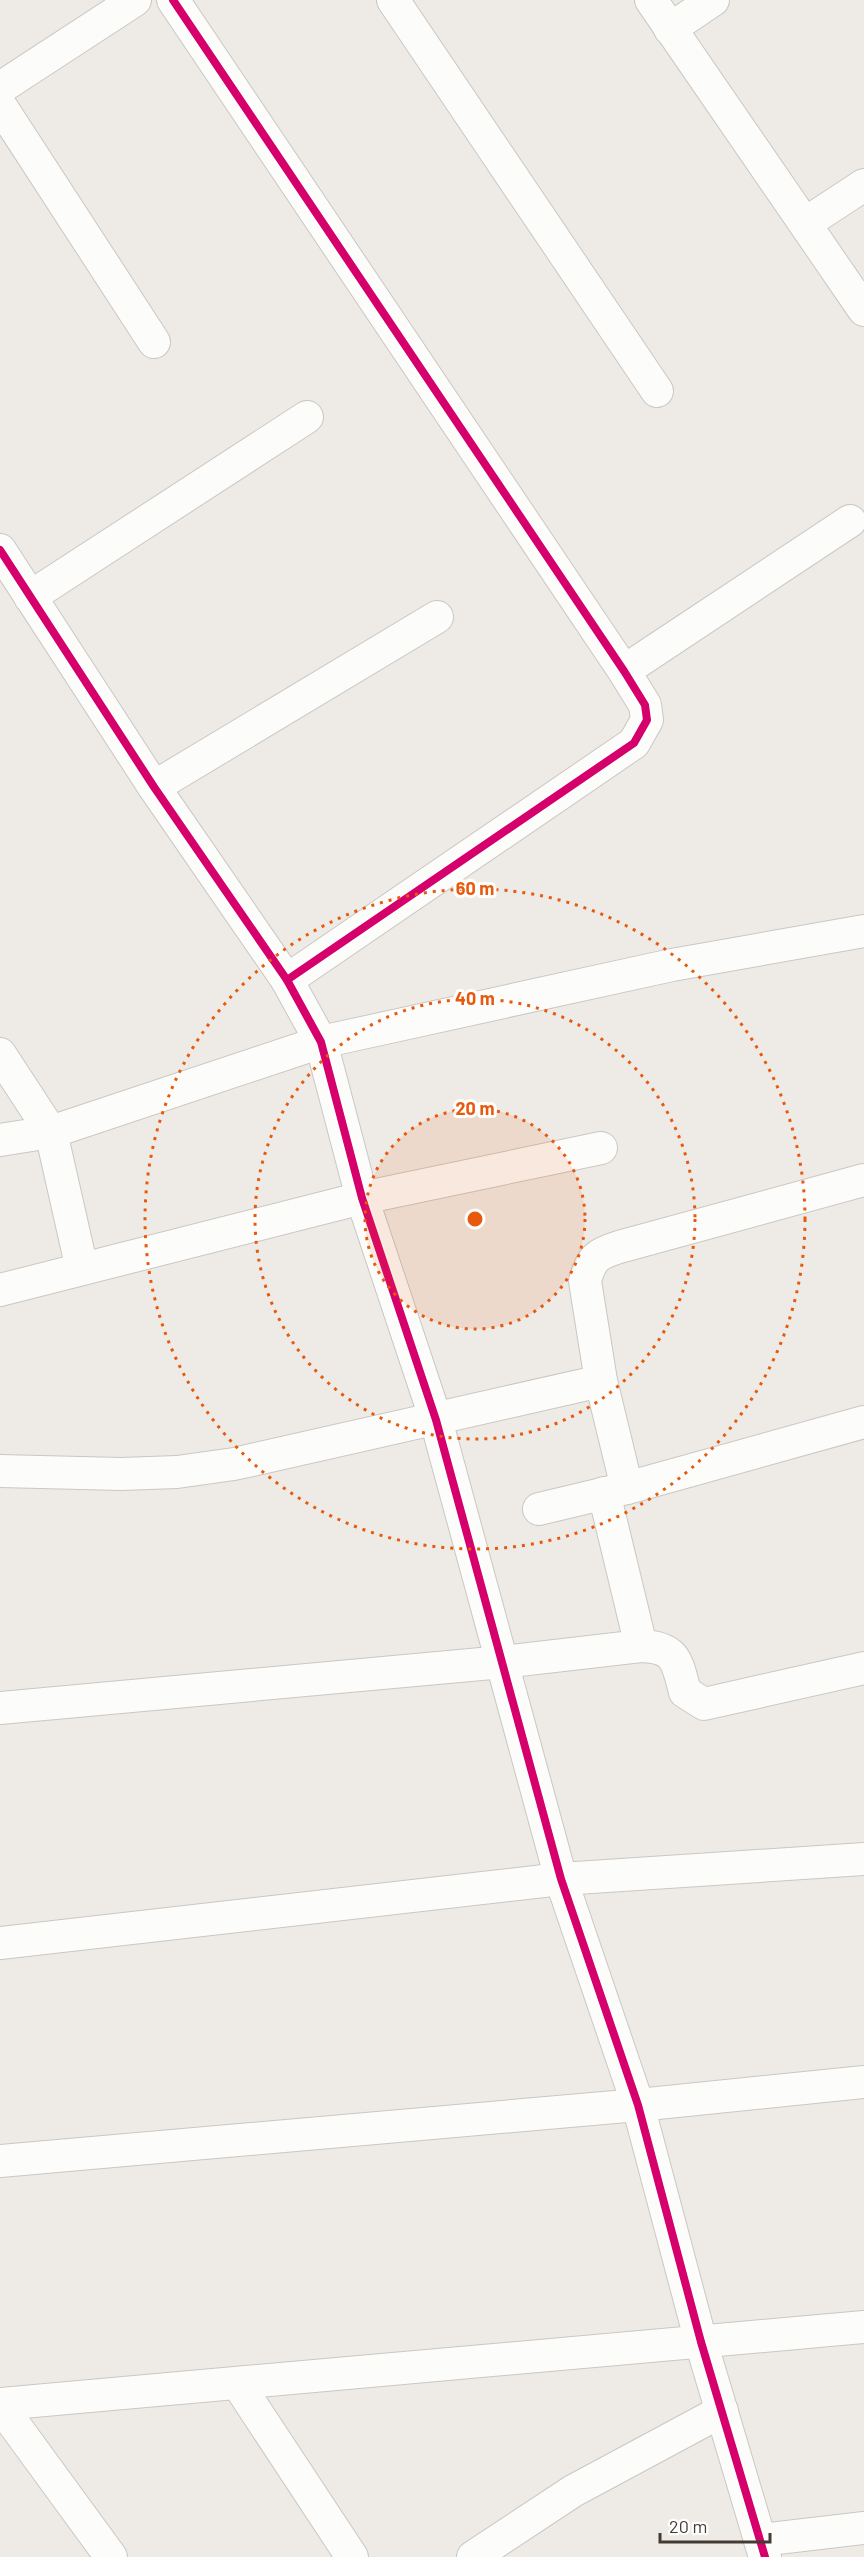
<svg xmlns="http://www.w3.org/2000/svg" width="864" height="2557" font-family="Barlow,sans-serif">
  <rect width="100%" height="100%" fill="#eeebe6"/>
  <g fill="none" stroke-linecap="round" stroke-linejoin="round">
    <g stroke="#cbc7c2" stroke-width="34">
      <g id="minor">
        <path d="M173 0 624 671 645 705 647 720 634 743 287 980"/>
        <path d="M393 0 657 391"/>
        <path d="M651 0 864 310"/>
        <path d="M670 29 713 0"/>
        <path d="M0 88 135 0"/>
        <path d="M0 105 154 342"/>
        <path d="M806 223 864 185"/>
        <path d="M0 550 154 787 287 980 321 1042 362 1198 436 1420 561 1879 638 2105 701 2342 765 2557"/>
        <path d="M30 597 307 417"/>
        <path d="M624 671 850 521"/>
        <path d="M154 787 437 617"/>
        <path d="M0 1054 51 1132 82 1269"/>
        <path d="M0 1140 51 1132 321 1042 672 965 864 931"/>
        <path d="M0 1290 362 1198 601 1148"/>
        <path d="M0 1471 121 1474 177 1472 234 1464 601 1381"/>
        <path d="M627 1488 601 1381 585 1281C591 1258 597 1254 619 1247L864 1180"/>
        <path d="M604 1493 641 1646"/>
        <path d="M539 1509 627 1488 864 1422"/>
        <path d="M0 1708 503 1662 641 1646C676 1647 677 1661 685 1692L704 1704 864 1668"/>
        <path d="M0 1943 561 1879 864 1859"/>
        <path d="M0 2161 638 2105 864 2082"/>
        <path d="M238 2384 352 2557"/>
        <path d="M0 2404 864 2327"/>
        <path d="M0 2405 111 2557"/>
        <path d="M760 2540 864 2528"/>
        <path d="M473 2557 573 2491 722 2411"/>
      </g>
    </g>
    <use href="#minor" stroke="#fcfcfb" stroke-width="32"/>
    <g stroke="#fff" stroke-width="11">
      <g id="cycleway">
        <path d="M173 0 624 671 645 705 647 720 634 743 287 980"/>
        <path d="M0 550 154 787 287 980 321 1042 362 1198 436 1420 561 1879 638 2105 701 2342 765 2557"/>
      </g>
    </g>
    <use href="#cycleway" stroke="#d6006c" stroke-width="8"/>
  </g>
  <circle cx="475" cy="1219" r="110" fill="#e8590c" fill-opacity=".12"/>
  <g fill="none" stroke="#e8590c" stroke-width="3" stroke-dasharray="3 6">
    <circle cx="475" cy="1219" r="110"/>
    <circle cx="475" cy="1219" r="220"/>
    <circle cx="475" cy="1219" r="330"/>
  </g>
  <circle cx="475" cy="1219" r="9" fill="#e8590c" stroke="#fff" stroke-width="3"/>
  <g font-size="18" text-anchor="middle" font-weight="bold" fill="#e8590c" stroke="#fff" stroke-width="6" stroke-linejoin="round" paint-order="stroke">
    <text x="475" y="895">60 m</text>
    <text x="475" y="1005">40 m</text>
    <text x="475" y="1115">20 m</text>
  </g>
  <path d="M660 2533v9h110v-9" fill="none" stroke="#433b34" stroke-width="3"/>
  <text x="669" y="2533" font-size="18" fill="#433b34" stroke="#ffffff" stroke-width="4.5" paint-order="stroke">20 m</text>
</svg>
